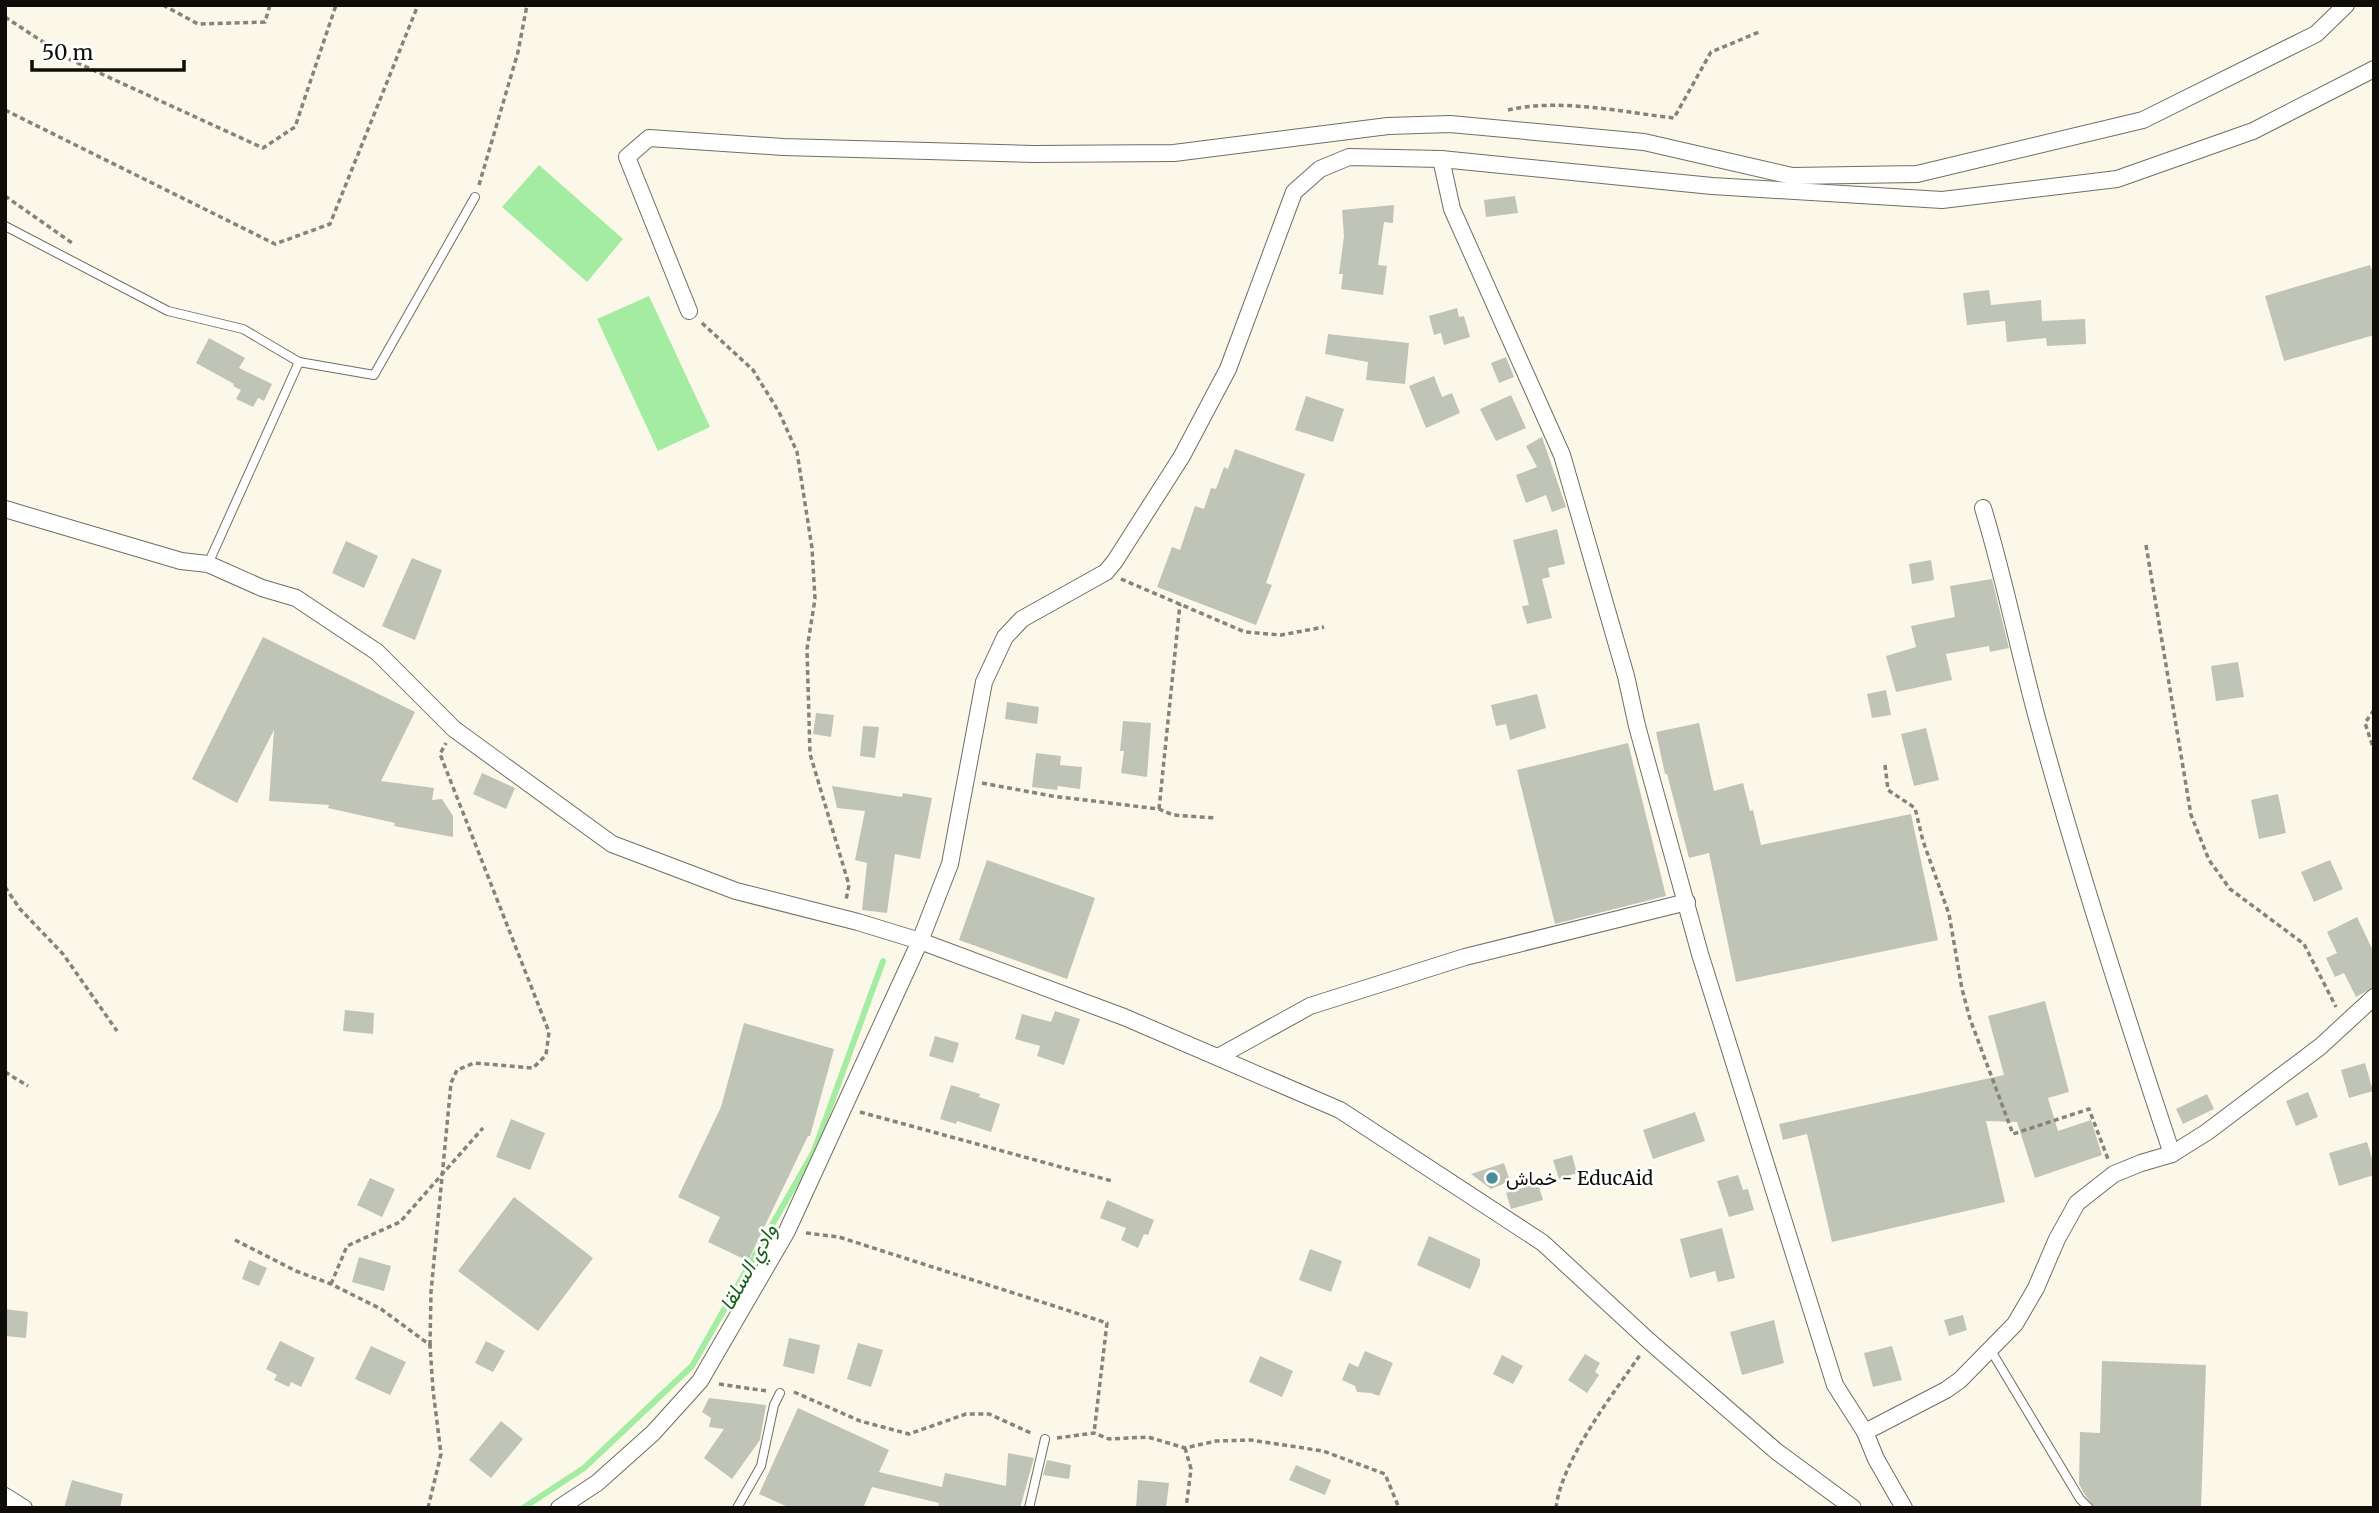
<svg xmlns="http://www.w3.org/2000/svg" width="2379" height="1513" font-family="Merriweather,Vazirmatn,serif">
  <rect width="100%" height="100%" fill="#fbf8ea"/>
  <g fill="#a4eca2">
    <path d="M539 165 623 239 587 282 502 207Z"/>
    <path d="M649 296 710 427 658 451 597 319Z"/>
  </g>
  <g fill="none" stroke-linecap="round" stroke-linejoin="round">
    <path stroke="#a4eca2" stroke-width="6" d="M523 1508 584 1468 692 1366 814 1151 883 961"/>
  </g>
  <g fill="#c0c4b7">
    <path d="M1515 196 1518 213 1486 217 1484 200Z"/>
    <path d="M1394 205 1393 223 1384 222 1378 265 1387 266 1383 295 1341 289 1343 274H1339L1344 236 1342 210Z"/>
    <path d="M2370 265 2374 276V335L2284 361 2265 296Z"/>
    <path d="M1989 290 1991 305 2041 300 2042 321 2085 319 2086 344 2047 346 2046 338 2007 342 2005 321 1967 325 1963 293Z"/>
    <path d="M1457 308 1459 317 1464 316 1470 337 1444 345 1441 333 1434 335 1429 316Z"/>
    <path d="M1328 334 1409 343 1405 384 1366 380 1368 362 1325 354Z"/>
    <path d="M209 338 245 358 239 368 272 384 264 401 258 398 253 407 236 399 241 390 233 386 234 384 196 363Z"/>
    <path d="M1506 357 1514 377 1499 383 1491 363Z"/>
    <path d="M1434 376 1442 397 1452 393 1460 413 1426 428 1409 386Z"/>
    <path d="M1511 395 1526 428 1496 441 1480 409Z"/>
    <path d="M1306 396 1344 409 1333 442 1295 430Z"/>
    <path d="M1542 437 1566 507 1552 512 1546 495 1526 503 1516 475 1537 467 1526 446Z"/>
    <path d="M1235 449 1305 474 1266 583 1272 585 1256 625 1157 587 1172 547 1180 550 1195 506 1204 509 1211 488 1216 489 1224 467 1228 469Z"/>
    <path d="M1557 529 1565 564 1548 568 1550 577 1542 579 1552 618 1527 624 1522 606 1529 605 1513 540Z"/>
    <path d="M346 541 378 556 364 588 332 573Z"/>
    <path d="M412 558 442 570 415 640 382 626Z"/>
    <path d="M1931 560 1934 580 1912 584 1909 564Z"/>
    <path d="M1992 579 2009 648 1990 652 1989 646 1946 654 1952 680 1896 692 1886 656 1916 647 1911 626 1955 617 1950 586Z"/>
    <path d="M263 637 415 712 381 781 434 788 432 800 442 799 453 816V837L394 826 395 823 328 808 329 805 269 801 274 730 237 803 192 779Z"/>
    <path d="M2238 662 2244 697 2216 701 2211 666Z"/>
    <path d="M1886 690 1891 715 1872 718 1867 694Z"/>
    <path d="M1537 694 1546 728 1510 740 1506 724 1496 726 1491 705Z"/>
    <path d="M1007 702 1039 707 1037 724 1005 719Z"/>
    <path d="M816 713 834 715 831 737 813 734Z"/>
    <path d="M1123 721 1151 723 1147 777 1121 773 1124 751H1120Z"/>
    <path d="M1699 723 1714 791 1743 783 1750 811 1753 810 1761 845 1911 814 1938 940 1736 982 1709 853 1689 858 1667 774H1665L1656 732Z"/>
    <path d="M863 726 879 727 875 758 860 756Z"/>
    <path d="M1926 728 1939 780 1914 786 1901 734Z"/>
    <path d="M1628 743 1666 896 1555 924 1517 770Z"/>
    <path d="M1036 753 1061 756 1060 765 1082 767 1080 789 1058 786 1057 790 1032 787Z"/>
    <path d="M482 773 515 788 506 809 473 794Z"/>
    <path d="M832 786 902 797 903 793 932 798 920 859 895 854 887 913 862 910 867 863 855 860 865 811 837 808Z"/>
    <path d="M2278 794 2286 833 2259 839 2251 800Z"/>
    <path d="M987 860 1095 898 1067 979 959 940Z"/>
    <path d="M2330 860 2343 889 2314 902 2301 872Z"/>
    <path d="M2357 917 2374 953V987L2356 997 2344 973 2335 977 2326 958 2337 953 2327 932Z"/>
    <path d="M2045 1001 2069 1092 2048 1098 2058 1131 2091 1120 2102 1155 2035 1178 2017 1122 1986 1121 2005 1202 1832 1242 1807 1134 1783 1140 1779 1124 2004 1075 1988 1016Z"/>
    <path d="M345 1010 374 1013 373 1034 343 1031Z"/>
    <path d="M1055 1011 1080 1019 1064 1065 1037 1056 1040 1046 1015 1039 1022 1014 1051 1022Z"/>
    <path d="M744 1023 834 1049 810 1136H808L748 1261 708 1242 720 1217 678 1197 721 1107Z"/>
    <path d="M935 1036 959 1043 953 1063 929 1056Z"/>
    <path d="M2365 1063 2373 1091 2349 1098 2341 1070Z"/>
    <path d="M951 1085 980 1094 979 1097 1000 1104 991 1132 957 1121 956 1124 940 1119Z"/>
    <path d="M2308 1092 2318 1117 2296 1126 2286 1101Z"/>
    <path d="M2207 1094 2214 1109 2183 1124 2176 1109Z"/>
    <path d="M1695 1112 1705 1141 1653 1159 1643 1130Z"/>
    <path d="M511 1119 545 1133 530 1170 496 1157Z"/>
    <path d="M2367 1142 2374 1165V1175L2339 1186 2329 1153Z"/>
    <path d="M1572 1155 1577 1173 1559 1179 1553 1160Z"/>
    <path d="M1504 1163 1510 1181 1491 1189 1471 1174Z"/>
    <path d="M1738 1175 1743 1190 1748 1189 1754 1210 1729 1217 1717 1181Z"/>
    <path d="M370 1178 395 1189 382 1217 357 1205Z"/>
    <path d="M1538 1183 1543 1200 1511 1209 1506 1193Z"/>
    <path d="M514 1197 593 1258 538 1331 458 1271Z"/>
    <path d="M1107 1200 1154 1220 1148 1235 1144 1234 1138 1248 1121 1240 1126 1228 1100 1218Z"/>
    <path d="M1722 1228 1735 1278 1718 1282 1715 1271 1690 1278 1680 1239Z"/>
    <path d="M1429 1236 1480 1259V1265L1470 1289 1417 1265Z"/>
    <path d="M1310 1249 1342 1261 1331 1292 1299 1280Z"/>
    <path d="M359 1257 391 1266 384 1291 352 1282Z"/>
    <path d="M249 1260 267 1268 259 1286 242 1279Z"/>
    <path d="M5 1309 28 1312 26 1338 5 1336Z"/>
    <path d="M1963 1315 1967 1330 1949 1336 1944 1320Z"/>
    <path d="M1774 1320 1784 1363 1742 1375 1730 1332Z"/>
    <path d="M789 1338 820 1345 814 1374 783 1366Z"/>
    <path d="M280 1341 315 1358 301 1387 291 1382 289 1387 274 1380 277 1375 266 1369Z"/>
    <path d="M486 1341 505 1351 493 1372 475 1363Z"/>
    <path d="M858 1343 883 1350 871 1387 847 1379Z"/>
    <path d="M371 1346 406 1362 390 1395 355 1379Z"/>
    <path d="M1892 1346 1902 1380 1873 1387 1864 1353Z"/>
    <path d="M1365 1351 1393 1363 1379 1396 1371 1393 1357 1392 1355 1386 1342 1380 1349 1363 1358 1367Z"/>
    <path d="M1585 1354 1600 1363 1595 1372 1599 1375 1587 1393 1568 1380Z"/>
    <path d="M1502 1355 1523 1366 1513 1384 1493 1374Z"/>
    <path d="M1260 1356 1293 1371 1282 1397 1249 1382Z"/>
    <path d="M2102 1361 2206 1365 2201 1508H2095L2085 1495 2079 1484 2080 1432 2100 1433Z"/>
    <path d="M709 1398 766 1405 760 1440 732 1479 704 1458 724 1429 709 1427 711 1418 702 1412Z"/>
    <path d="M798 1408 889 1450 879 1472 942 1487 945 1473 1006 1486 1008 1453 1034 1458 1020 1508H938L939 1503 872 1487 863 1508H790L759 1494Z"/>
    <path d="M501 1421 523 1439 491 1478 469 1460Z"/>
    <path d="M1047 1460 1071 1465 1069 1479 1043 1475Z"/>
    <path d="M1296 1465 1331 1480 1325 1495 1289 1480Z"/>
    <path d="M72 1480 123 1494 120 1508H64Z"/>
    <path d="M1138 1480 1169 1483 1166 1508H1136Z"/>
  </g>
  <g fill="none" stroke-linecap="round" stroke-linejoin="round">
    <g stroke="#706e62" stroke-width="10">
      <g id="service">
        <path d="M5 226 168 311 243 329 299 362 374 375 475 197"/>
        <path d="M208 564 299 362"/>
        <path d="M1990 1349 2080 1499 2089 1508"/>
        <path d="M737 1508 761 1466 774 1405 780 1393"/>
        <path d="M1029 1508 1045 1439"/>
      </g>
    </g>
    <g stroke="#706e62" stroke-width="18">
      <g id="minor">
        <path d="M1441 159 1452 209 1562 455 1626 676 1637 726 1700 954 1835 1385 1865 1432 1876 1459 1904 1508"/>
        <path d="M689 311 627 157 649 138 783 147 1033 154 1174 153 1388 126 1450 124 1644 142 1792 176 1917 174 2143 120 2316 34 2346 5"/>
        <path d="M1983 508C2004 577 2018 648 2037 718 2077 865 2124 1010 2172 1154"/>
        <path d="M5 509 181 561 208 564 262 588 296 598 377 652 454 729 612 844 736 891 858 922 920 941 1124 1017 1340 1110 1543 1243 1649 1341 1776 1451 1853 1508"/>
        <path d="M1218 1057 1310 1006 1465 957 1687 902"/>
        <path d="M1865 1432 1946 1390 1960 1380 2015 1324 2036 1288 2057 1239 2077 1203 2114 1174 2141 1163 2172 1154 2207 1132 2321 1046 2374 997"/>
        <path d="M5 1496 24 1508"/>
        <path d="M559 1508 597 1483 653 1433 700 1381 787 1231 920 941 950 864 984 682 1005 637 1022 619 1106 572 1115 561 1182 456 1228 369 1294 192 1320 169 1349 157 1441 159 1712 186 1942 200 2117 179 2253 131 2374 69"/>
      </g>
    </g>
    <g stroke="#85837a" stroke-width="3.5" stroke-dasharray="5 3.5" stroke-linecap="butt">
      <path d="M163 5 198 24 265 22 270 5"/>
      <path d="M5 17 69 59 263 148 295 127 336 5"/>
      <path d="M5 110 275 244 330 224 418 5"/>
      <path d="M1508 110C1559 98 1622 112 1674 118L1711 52 1759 32"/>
      <path d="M479 185 518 52 527 5"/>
      <path d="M5 196 72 243"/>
      <path d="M702 323 753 370 779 412 797 452 812 548 815 599 807 649 810 754 849 885 846 900"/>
      <path d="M2146 545 2191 815 2209 860 2230 889 2304 944 2336 1007"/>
      <path d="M1121 579 1245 632 1281 635 1324 627"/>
      <path d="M2374 710 2365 723 2374 750"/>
      <path d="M1885 765 1888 790 1915 808 1923 841 1949 914 1962 989 1970 1019 2013 1134 2089 1109 2108 1159"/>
      <path d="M982 783 1052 796 1159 809 1173 815 1215 818"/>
      <path d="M1159 809 1180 604"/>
      <path d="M5 887 20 909 63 954 117 1031"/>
      <path d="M5 1072 28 1086"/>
      <path d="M860 1112 1112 1181"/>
      <path d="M806 1233 839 1237 1107 1323 1094 1433"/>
      <path d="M235 1240 296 1271 331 1284 381 1309 430 1345 433 1390 441 1454 428 1508"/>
      <path d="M331 1284 347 1246 400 1222 483 1128"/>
      <path d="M430 1345 431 1292 451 1083 457 1070 474 1063 533 1068 546 1055 549 1032 440 754 446 743"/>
      <path d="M719 1384 767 1391"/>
      <path d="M794 1392 860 1421 909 1434 966 1414H989L1033 1434"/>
      <path d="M1057 1438 1094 1433 1109 1439 1148 1437 1185 1448 1216 1441 1251 1440 1323 1451 1385 1474 1399 1508"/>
      <path d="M1185 1448 1191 1469 1186 1508"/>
      <path d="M1556 1508C1561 1461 1613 1394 1640 1355"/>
    </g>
    <use href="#service" stroke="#fff" stroke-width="8"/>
    <use href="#minor" stroke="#fff" stroke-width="16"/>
  </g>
  <circle fill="#488c9a" stroke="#fff" stroke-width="2.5" cx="1492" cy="1178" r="7"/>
  <g text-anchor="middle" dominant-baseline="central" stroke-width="5" stroke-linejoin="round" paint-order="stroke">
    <g font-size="19" fill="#0e0d09" stroke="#fff" text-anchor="start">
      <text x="1506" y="1178">خماش - EducAid</text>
    </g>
    <g font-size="21" font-style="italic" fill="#1b621e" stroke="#fff">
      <text transform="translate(748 1267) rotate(-61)">وادي السلقا</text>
    </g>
  </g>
  <rect width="2379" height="1513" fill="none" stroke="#0e0d09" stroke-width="14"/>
  <path d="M32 60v10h152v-10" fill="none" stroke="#0e0d09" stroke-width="3.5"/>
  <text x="42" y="60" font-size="21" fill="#0e0d09" stroke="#ffffff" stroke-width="5" paint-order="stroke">50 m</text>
</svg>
